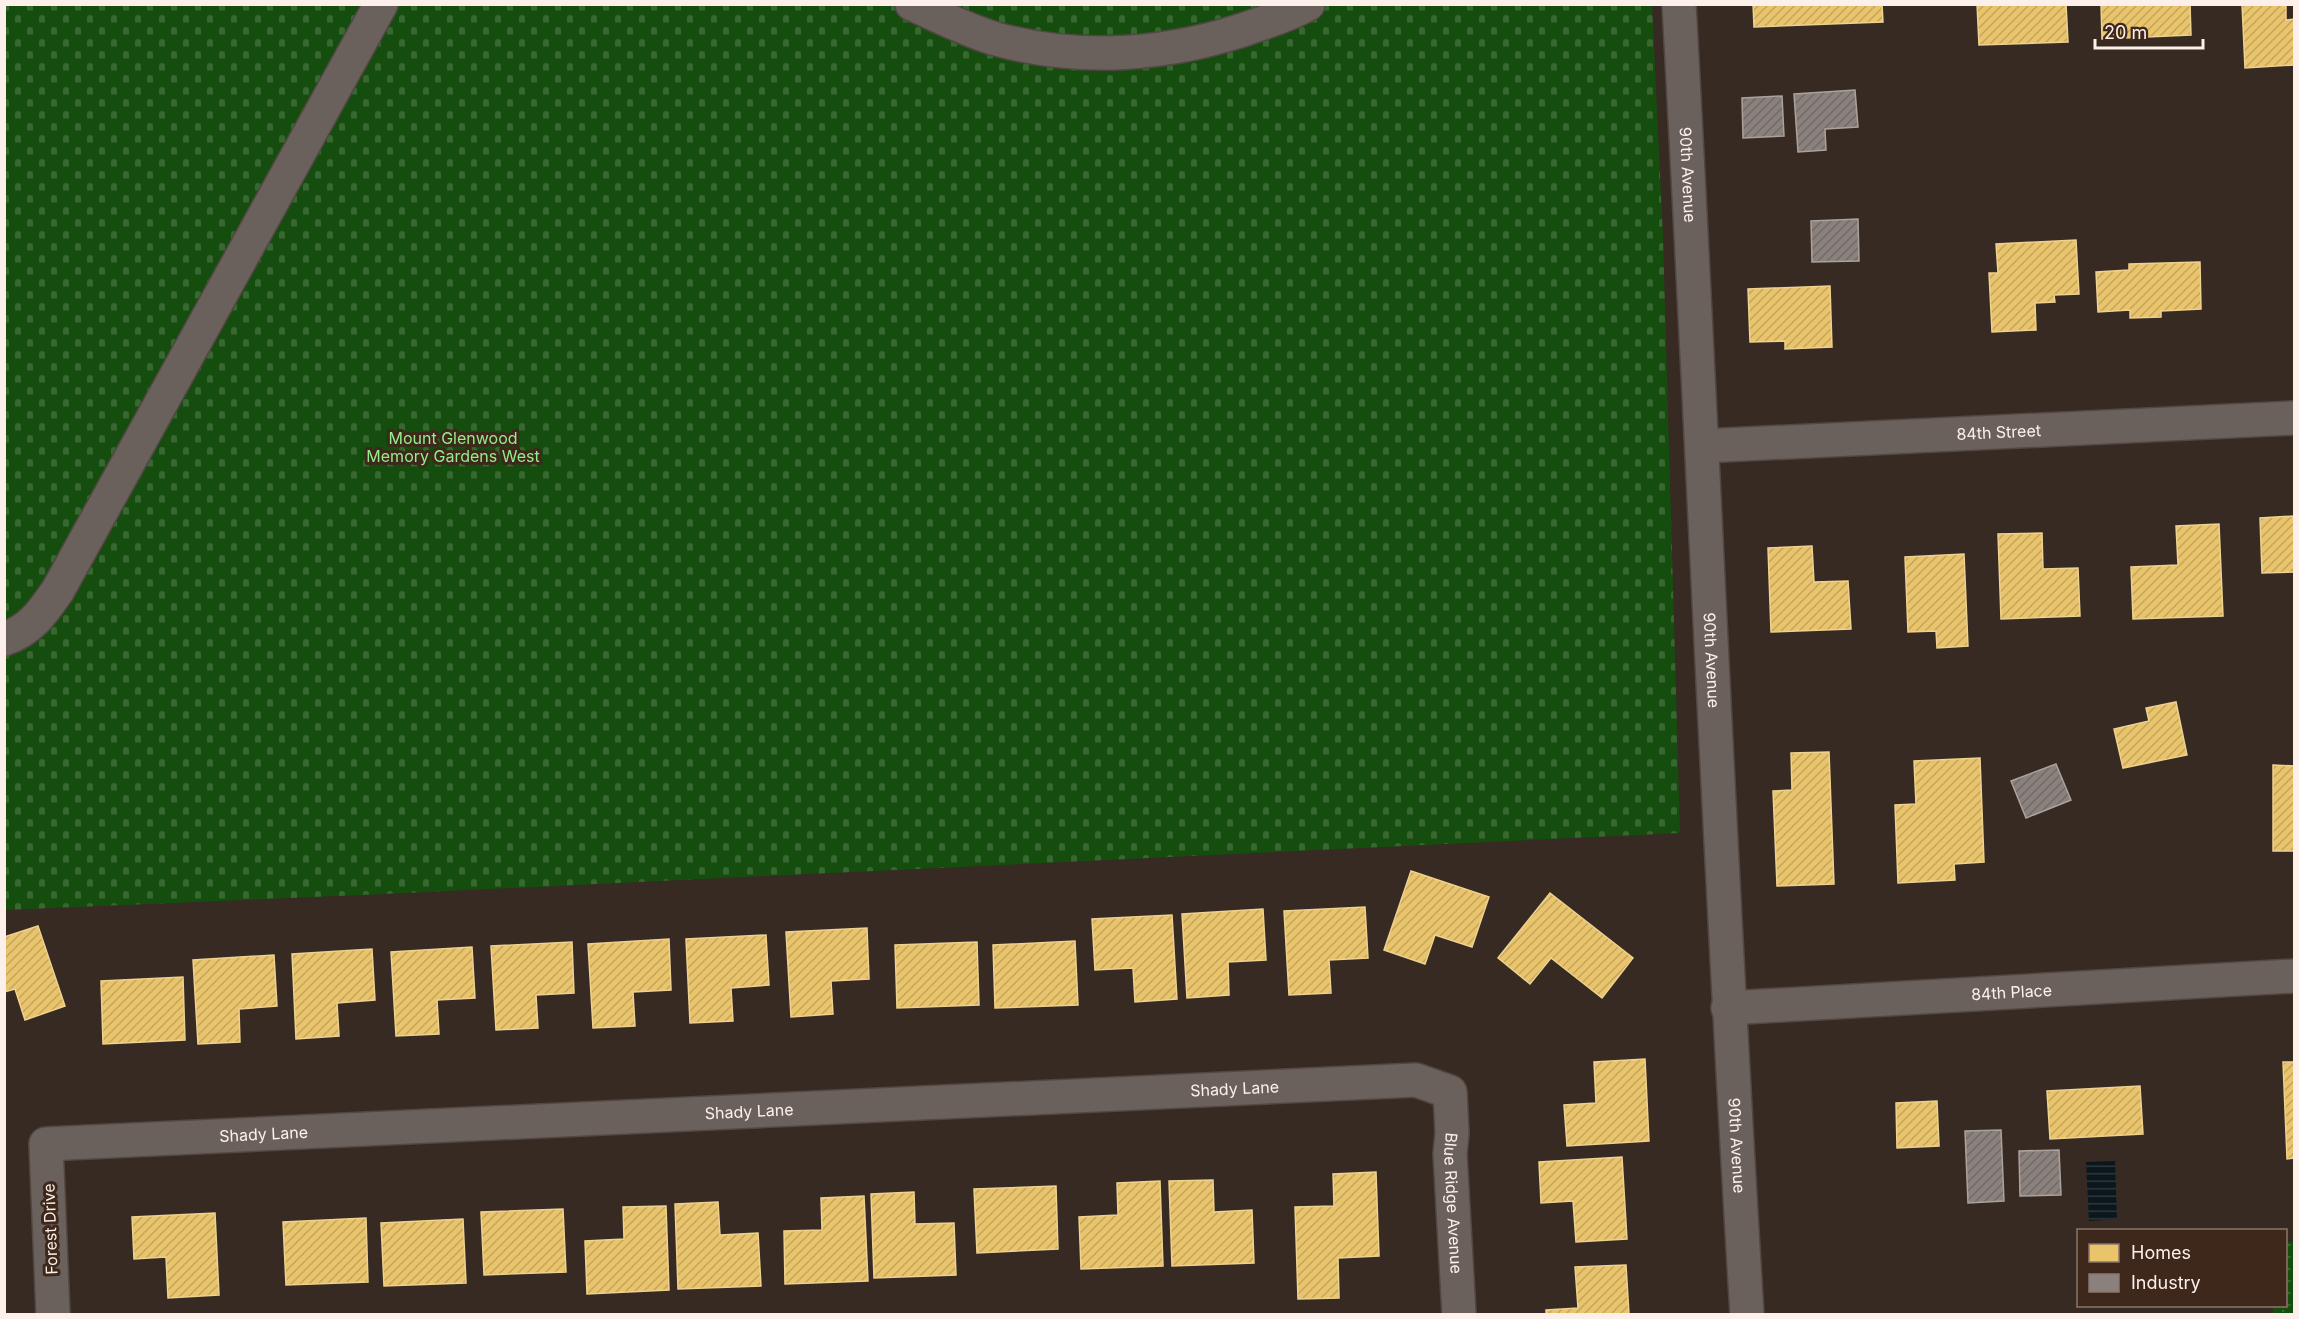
<svg xmlns="http://www.w3.org/2000/svg" width="2299" height="1319" font-family="Inter,sans-serif">
  <defs>
    <pattern id="cemetery-stones" width="16" height="16" patternUnits="userSpaceOnUse" patternTransform="scale(1.5)"><rect width="16" height="16" fill="#154d0e"/><path d="M2 7V4a2 2 0 0 1 4 0v3zM10 15v-3a2 2 0 0 1 4 0v3z" fill="#386731"/></pattern>
    <pattern id="park-dots" width="8" height="8" patternUnits="userSpaceOnUse" patternTransform="scale(1.5)"><rect width="8" height="8" fill="#154d0e"/><path d="M2 2h.1M6 6h.1" fill="none" stroke="#386731" stroke-width="1.8" stroke-linecap="round"/></pattern>
    <pattern id="water-rules" width="6" height="5" patternUnits="userSpaceOnUse" patternTransform="scale(1.5)"><rect width="6" height="5" fill="#0b161d"/><path d="M0 2.5h6" fill="none" stroke="#2f383e"/></pattern>
    <pattern id="homes-hatch" width="6" height="6" patternUnits="userSpaceOnUse" patternTransform="scale(1.5)"><rect width="6" height="6" fill="#e9c46a"/><path d="M-1 1l2-2M0 6l6-6M5 7l2-2" fill="none" stroke="#c2a561"/></pattern>
    <pattern id="industry-hatch" width="6" height="6" patternUnits="userSpaceOnUse" patternTransform="scale(1.5)"><rect width="6" height="6" fill="#8a817c"/><path d="M-1 1l2-2M0 6l6-6M5 7l2-2" fill="none" stroke="#716a66"/></pattern>
  </defs>
  <rect width="100%" height="100%" fill="#362a23"/>
  <path fill="url(#cemetery-stones)" d="M4 5H1652L1663 237 1680 833 384 894 5 910Z"/>
  <path fill="url(#park-dots)" d="M2286 1242H2294V1314H2273V1306H2286Z"/>
  <path fill="url(#water-rules)" d="M2115 1161 2117 1219 2089 1221 2086 1162Z"/>
  <g fill="url(#homes-hatch)" stroke="#efd190" stroke-width="1.5">
    <path d="M1753 4H1882L1883 22 1754 27Z"/>
    <path d="M1977 4H2066L2068 42 1979 45Z"/>
    <path d="M2101 4H2190L2191 35 2102 39Z"/>
    <path d="M2242 4H2286V20L2294 19V65L2245 68Z"/>
    <path d="M2076 240 2079 294 2054 295 2055 302 2035 303 2036 330 1992 332 1989 273H1998L1996 244Z"/>
    <path d="M2200 262 2201 309 2161 311V317L2130 318V310L2098 312 2096 272 2129 270V264Z"/>
    <path d="M1830 286 1832 347 1785 349V341L1750 342 1748 289Z"/>
    <path d="M2294 516V572L2262 573 2260 518Z"/>
    <path d="M2219 524 2223 616 2133 619 2131 567 2178 565 2176 526Z"/>
    <path d="M2042 533 2043 569 2078 568 2080 616 2001 619 1998 534Z"/>
    <path d="M1812 546 1814 582 1848 581 1851 629 1771 632 1768 548Z"/>
    <path d="M1964 554 1968 646 1937 648 1936 631 1908 632 1905 557Z"/>
    <path d="M2176 702 2187 755 2123 768 2114 729 2149 721 2146 708Z"/>
    <path d="M1829 752 1834 884 1777 886 1773 791 1792 790 1791 753Z"/>
    <path d="M1980 758 1984 862 1954 864 1955 880 1898 883 1895 805 1916 804 1914 761Z"/>
    <path d="M2273 765 2294 766V851H2273Z"/>
    <path d="M1411 871 1489 897 1472 947 1435 935 1425 964 1384 950Z"/>
    <path d="M1550 893 1633 958 1602 998 1551 958 1530 984 1498 958Z"/>
    <path d="M1365 907 1368 958 1329 960 1331 993 1289 995 1284 911Z"/>
    <path d="M1263 909 1266 960 1228 962 1229 995 1187 998 1182 914Z"/>
    <path d="M1172 915 1177 999 1135 1002 1133 968 1095 970 1092 919Z"/>
    <path d="M38 926 65 1006 25 1020 15 989 4 992V937Z"/>
    <path d="M867 928 869 979 831 981 833 1014 791 1017 786 932Z"/>
    <path d="M766 935 769 985 731 988 733 1021 690 1023 686 939Z"/>
    <path d="M669 939 671 990 633 992 635 1026 593 1028 588 944Z"/>
    <path d="M1075 941 1078 1005 995 1008 993 945Z"/>
    <path d="M572 942 574 993 536 995 538 1028 496 1030 491 946Z"/>
    <path d="M977 942 979 1005 897 1008 895 945Z"/>
    <path d="M472 947 475 998 437 1000 439 1034 396 1036 391 952Z"/>
    <path d="M372 949 375 1000 337 1003 339 1036 296 1039 292 954Z"/>
    <path d="M274 955 277 1006 239 1009 240 1042 198 1044 193 960Z"/>
    <path d="M183 977 185 1040 103 1044 101 981Z"/>
    <path d="M1645 1059 1649 1141 1567 1146 1564 1105 1596 1103 1594 1062Z"/>
    <path d="M2283 1062H2294V1158L2287 1159Z"/>
    <path d="M2140 1086 2143 1134 2050 1139 2047 1091Z"/>
    <path d="M1937 1101 1939 1146 1897 1148 1896 1103Z"/>
    <path d="M1622 1157 1627 1239 1576 1242 1573 1201 1541 1203 1539 1162Z"/>
    <path d="M1376 1172 1379 1256 1338 1258 1339 1298 1298 1299 1295 1207 1334 1206 1333 1174Z"/>
    <path d="M1213 1180 1214 1212 1252 1210 1254 1263 1172 1266 1169 1181Z"/>
    <path d="M1160 1181 1163 1266 1081 1269 1079 1217 1118 1215 1117 1183Z"/>
    <path d="M1056 1186 1058 1249 977 1253 974 1189Z"/>
    <path d="M914 1192 915 1224 954 1223 956 1275 874 1278 871 1194Z"/>
    <path d="M864 1196 868 1281 785 1284 784 1231 822 1230 821 1198Z"/>
    <path d="M718 1202 720 1235 758 1233 761 1286 678 1289 675 1204Z"/>
    <path d="M666 1206 669 1290 587 1294 585 1241 624 1239 623 1207Z"/>
    <path d="M563 1209 566 1272 484 1275 481 1212Z"/>
    <path d="M215 1213 219 1295 168 1298 166 1257 134 1259 132 1217Z"/>
    <path d="M366 1218 368 1282 286 1285 283 1222Z"/>
    <path d="M463 1219 466 1283 384 1286 381 1223Z"/>
    <path d="M1626 1265 1629 1314H1546V1310L1578 1308 1575 1267Z"/>
  </g>
  <g fill="url(#industry-hatch)" stroke="#aca29d" stroke-width="1.5">
    <path d="M1855 90 1858 127 1825 129 1826 150 1798 152 1794 94Z"/>
    <path d="M1782 96 1784 136 1743 138 1742 98Z"/>
    <path d="M1858 219 1859 261 1812 262 1811 221Z"/>
    <path d="M2056 764 2071 800 2026 818 2011 781Z"/>
    <path d="M2001 1130 2004 1201 1968 1203 1965 1131Z"/>
    <path d="M2059 1150 2061 1195 2020 1196 2019 1151Z"/>
  </g>
  <g fill="none" stroke-linecap="round" stroke-linejoin="round">
    <g stroke="#524742" stroke-width="36">
      <g id="minor">
        <path d="M912 4C939 16 968 31 996 39 1083 63 1174 55 1257 25 1275 19 1292 13 1308 4"/>
        <path id="s1" d="M1679 4C1703 441 1720 878 1747 1314"/>
        <path id="s2" d="M1703 446 2294 418"/>
        <path d="M4 639C31 630 43 612 58 590L381 4"/>
        <path id="s3" d="M1728 1008 2294 976"/>
        <path id="s4" d="M53 1314 46 1144 1416 1080 1450 1092 1452 1133 1450 1154 1459 1314"/>
      </g>
    </g>
    <use href="#minor" stroke="#6b615c" stroke-width="33"/>
  </g>
  <g text-anchor="middle" dominant-baseline="central" stroke-width="6" stroke-linejoin="round" paint-order="stroke">
    <g font-size="16" fill="#fdf0ea" stroke="#3e271b">
      <text stroke="none"><textPath href="#s1" startOffset="171">90th Avenue</textPath></text>
      <text stroke="none"><textPath href="#s2" startOffset="296">84th Street</textPath></text>
      <text stroke="none"><textPath href="#s1" startOffset="657">90th Avenue</textPath></text>
      <text stroke="none"><textPath href="#s3" startOffset="284">84th Place</textPath></text>
      <text stroke="none"><textPath href="#s4" startOffset="1360">Shady Lane</textPath></text>
      <text stroke="none"><textPath href="#s4" startOffset="874">Shady Lane</textPath></text>
      <text stroke="none"><textPath href="#s4" startOffset="388">Shady Lane</textPath></text>
      <text stroke="none"><textPath href="#s1" startOffset="1143">90th Avenue</textPath></text>
      <text stroke="none"><textPath href="#s4" startOffset="1689">Blue Ridge Avenue</textPath></text>
      <text transform="translate(50 1229) rotate(-92)">Forest Drive</text>
    </g>
    <g font-size="16" fill="#93ed8a" stroke="#3e271b">
      <text x="453" y="438">Mount Glenwood<tspan x="453" dy="18">Memory Gardens West</tspan></text>
    </g>
  </g>
  <rect width="2299" height="1319" fill="none" stroke="#fdf0ea" stroke-width="12"/>
  <rect x="2077" y="1229" width="210" height="78" fill="#3e271b" stroke="#8a776e" stroke-width="1.5"/>
  <rect x="2089" y="1244" width="30" height="18" fill="#e9c46a" stroke="#8a776e" stroke-width="1.5"/>
  <text x="2131" y="1259" font-size="18" fill="#fdf0ea">Homes</text>
  <rect x="2089" y="1274" width="30" height="18" fill="#8a817c" stroke="#8a776e" stroke-width="1.5"/>
  <text x="2131" y="1289" font-size="18" fill="#fdf0ea">Industry</text>
  <path d="M2095 39v9h108v-9" fill="none" stroke="#fdf0ea" stroke-width="3"/>
  <text x="2104" y="39" font-size="18" fill="#fdf0ea" stroke="#3e271b" stroke-width="4.5" paint-order="stroke">20 m</text>
</svg>
